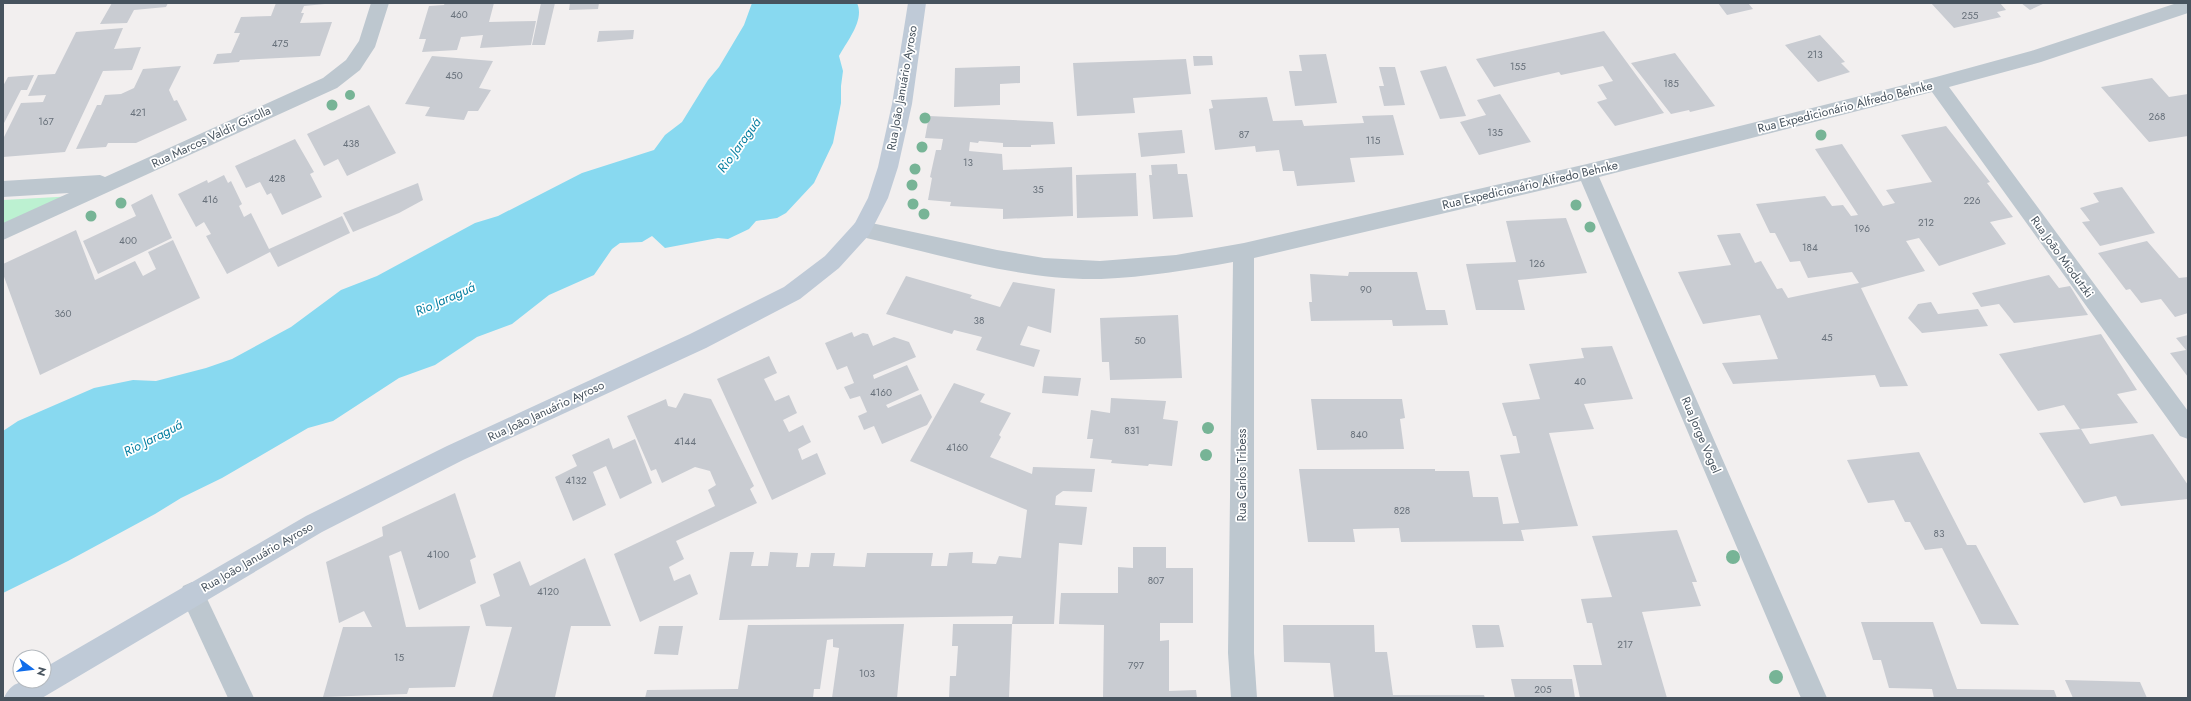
<svg xmlns="http://www.w3.org/2000/svg" width="2191" height="701" font-family="Jost,sans-serif">
  <rect width="100%" height="100%" fill="#f2efef"/>
  <path fill="#bcf1d1" d="M75 196 3 228V200Z"/>
  <path fill="#88d9f0" d="M752 3H857C865 20 847 41 839 56L843 71 841 86V103L833 143 814 183 786 213 777 218 756 221 749 229 728 239 718 238 665 248 652 236 642 242 620 243 612 249 594 275 549 295 512 324 477 337 435 365 399 378 333 421 308 428 222 478 181 498 155 514 68 561 3 593V431L18 421 94 388 133 380 156 381 206 368 232 359 291 327 341 290 377 276 475 223 498 216 582 173 654 150 665 135 682 122 708 80 719 67 744 25Z"/>
  <g fill="#c9ccd2">
    <path d="M112 3H168L166 7 134 10 127 23 100 24Z"/>
    <path d="M276 3H335L304 6 301 13H304L300 23 332 22 320 56 240 60 239 62 213 64 217 54 231 53 240 33H234L241 17 271 16Z"/>
    <path d="M445 3H494L489 22 536 21 531 45 480 48 483 35 461 37 457 50 422 52 426 39H419L429 6 444 5Z"/>
    <path d="M541 3H555L545 45H532Z"/>
    <path d="M570 3H599L598 9 569 10Z"/>
    <path d="M1718 3H1748L1753 9 1727 15Z"/>
    <path d="M1931 3H2000L2006 10 1997 12 2001 17 1954 28Z"/>
    <path d="M2021 3H2045L2030 10Z"/>
    <path d="M123 28 114 49 141 47 132 70 103 71 65 152 3 157V139L21 103 43 102 46 95 28 96 38 75 55 74 76 32Z"/>
    <path d="M634 30 633 39 597 42 599 31Z"/>
    <path d="M1604 31 1664 113 1615 126 1597 102 1607 99 1598 85 1613 81 1603 66 1561 75 1559 72 1494 87 1476 59Z"/>
    <path d="M1820 35 1845 62 1841 63 1850 72 1818 82 1785 45Z"/>
    <path d="M1675 53 1715 106 1690 112 1689 110 1671 114 1631 63Z"/>
    <path d="M1326 54 1337 103 1295 106 1289 71H1302L1299 55Z"/>
    <path d="M432 56 493 61 479 88 491 90 478 111H468L464 120 425 116 430 107 405 104Z"/>
    <path d="M1193 56H1212L1213 65 1194 66Z"/>
    <path d="M1186 59 1191 94 1133 98 1135 113 1077 116 1073 63Z"/>
    <path d="M181 66 169 90 174 101 177 100 187 120 136 143H108L106 147 76 149 97 105H101L105 95 121 94 134 88 143 69Z"/>
    <path d="M1020 66V83L1000 84V105L954 107 955 68Z"/>
    <path d="M1446 66 1466 116 1440 119 1420 71Z"/>
    <path d="M1379 67H1395L1405 105 1384 106 1379 86H1384Z"/>
    <path d="M34 75 27 90H21L3 125V86L8 77Z"/>
    <path d="M2152 78 2169 97 2188 94V136L2149 142 2101 87Z"/>
    <path d="M1500 94 1531 142 1479 155 1460 122 1486 115 1477 100Z"/>
    <path d="M1267 97 1273 121 1302 120 1304 126 1364 123 1362 116 1393 115 1404 155 1350 158 1355 182 1297 186 1294 171H1283L1279 150 1256 152 1255 146 1215 150 1209 109 1213 108 1211 100Z"/>
    <path d="M369 105 396 153 347 176 338 159 324 166 307 134Z"/>
    <path d="M929 116 1053 122 1055 144 1031 145V147H1003V143L979 141 978 143 970 142 969 151 1002 154 1003 170 1072 167 1073 216 1003 219V209L950 206 951 202 928 200 932 178 930 177 936 150H941L943 139 925 138Z"/>
    <path d="M1946 126 1990 182 1987 183 2013 217 1990 222 2006 244 1939 266 1919 238 1906 241 1925 271 1861 288 1908 386 1880 387 1875 375 1733 384 1722 363 1778 359 1760 315 1703 324 1678 272 1731 265 1717 235 1740 233 1755 263 1761 261 1777 289 1782 288 1788 298 1859 283 1852 272 1808 278 1800 261 1790 262 1775 233H1770L1756 204 1825 196 1832 206 1843 205 1851 216 1858 215 1815 149 1842 144 1883 206 1895 203 1886 190 1932 182 1901 135Z"/>
    <path d="M1182 130 1185 153 1141 157 1138 133Z"/>
    <path d="M295 139 314 172 310 174 322 197 282 215 271 193 267 195 260 182 246 188 235 166Z"/>
    <path d="M1177 164 1178 174H1187L1193 217 1153 219 1149 175H1152L1151 165Z"/>
    <path d="M1136 173 1138 216 1077 218 1076 175Z"/>
    <path d="M224 175 228 183 231 181 242 204 239 206 244 217 251 213 269 249 342 216 350 233 278 267 270 252 227 274 206 236 211 234 204 222 196 227 178 194 207 180 208 183Z"/>
    <path d="M418 183 423 200 399 213 353 232 343 213Z"/>
    <path d="M2122 187 2155 233 2100 246 2082 222 2090 221 2080 208 2099 202 2093 193Z"/>
    <path d="M152 194 172 238 98 274 83 241 136 216 131 205Z"/>
    <path d="M1566 218 1587 273 1518 280 1525 310H1476L1466 264 1516 262 1506 221Z"/>
    <path d="M76 230 95 280 135 261 143 276 156 269 148 252 173 240 200 298 40 375 3 274V264Z"/>
    <path d="M2147 241 2179 278 2188 277V313L2175 317 2161 299 2141 303 2130 289 2126 290 2098 253Z"/>
    <path d="M1349 272H1417L1426 310H1445L1448 325 1393 326 1392 320 1311 321 1309 302H1312L1310 274 1348 276Z"/>
    <path d="M2049 275 2059 288 2070 286 2088 315 2014 323 1999 304 1981 307 1972 293Z"/>
    <path d="M906 276 972 295 970 298 1000 307 1013 282 1055 289 1051 333 1028 326 1020 345 1040 350 1034 367 976 350 982 337 954 330 952 334 886 314Z"/>
    <path d="M1931 302 1938 314 1978 309 1988 326 1922 333 1908 318 1918 304Z"/>
    <path d="M1178 315 1182 378 1110 380 1109 362H1102L1100 318Z"/>
    <path d="M852 332 854 337 863 333 868 334 873 346 894 337 909 342 916 357 873 375 874 379 907 365 919 390 886 405 888 408 921 394 932 417 927 425 882 444 874 426 864 430 858 416 867 412 860 396 850 399 844 387 854 383 847 366 837 370 825 343Z"/>
    <path d="M2101 334 2137 390 2117 394 2138 423 2080 429 2064 405 2038 411 1999 354Z"/>
    <path d="M2188 335V377L2170 353 2186 350 2176 338Z"/>
    <path d="M1612 346 1633 399 1584 404 1594 429 1549 433 1578 526 1521 530 1524 541 1401 542 1399 528 1353 529 1355 542H1308L1299 469H1435V471H1469L1473 497H1498L1503 524 1519 523 1500 455 1520 453 1516 436H1513L1502 403 1540 399 1529 364 1584 358 1581 348Z"/>
    <path d="M769 356 777 373 764 379 775 401 789 395 797 413 783 420 789 432 803 425 811 442 798 449 802 460 817 453 826 474 772 500 717 379Z"/>
    <path d="M1044 376 1081 378 1078 396 1042 393Z"/>
    <path d="M954 383 985 394 980 402 1011 413 999 435 1001 437 990 457 1032 474 1033 467 1095 469 1092 492 1063 491 1056 496 1055 505 1087 507 1082 545 1059 543 1054 624H1012L1013 616 719 620 730 552H754L751 566H768L770 552 798 553 796 567H809L811 553H835L833 566 865 567 867 553H933L931 566H947L949 553 973 552 972 563 996 564 999 556 1021 558 1027 510 910 461Z"/>
    <path d="M684 393 711 399 754 486 750 489 757 503 676 541 684 559 669 567 674 581 690 574 698 594 640 622 614 554 715 506 708 490 716 485 710 471 695 467 662 483 656 469 651 471 627 416 666 399 668 406 676 408Z"/>
    <path d="M1111 398 1166 401 1163 419 1178 421 1172 466 1149 464 1148 466 1111 463 1112 460 1090 458 1093 439H1087L1091 410 1110 413Z"/>
    <path d="M1311 399H1402L1405 418 1400 419 1404 449 1317 450Z"/>
    <path d="M2081 429 2090 444 2153 434 2188 485V499L2121 506 2116 496 2084 503 2039 433Z"/>
    <path d="M609 438 613 449 635 439 652 483 620 499 606 466 593 472 606 505 573 521 555 477 577 466 572 455Z"/>
    <path d="M1919 452 1967 545H1976L2019 625 1981 624 1942 548 1925 550 1910 522H1905L1894 500 1868 503 1847 460Z"/>
    <path d="M455 493 476 557 470 560 476 583 419 610 401 551 389 556 406 627 470 626 455 687 409 688 407 694 323 697 343 627H372L364 611 339 623 326 562 383 536 382 527Z"/>
    <path d="M1677 530 1697 582H1692L1701 606 1642 612 1667 698H1580L1573 665H1602L1592 623H1587L1581 599 1612 597 1592 536Z"/>
    <path d="M1133 547H1166V568H1193V623H1160V641L1169 640V691L1196 690 1197 698H1103L1104 625 1059 624 1061 593H1118V567L1133 568Z"/>
    <path d="M585 558 611 626H571L555 697 492 698 512 627 486 626 480 605 500 596 493 574 520 561 530 586Z"/>
    <path d="M1861 622H1933L1957 689 2054 690 2057 698H1934L1932 689 1889 688 1881 660H1873Z"/>
    <path d="M904 624 897 698H832L839 648 833 647V639L827 640 820 689H814L813 698H645L647 690 738 689 748 625Z"/>
    <path d="M953 624H1012L1009 698H949L950 676H956L958 646H952Z"/>
    <path d="M1283 625H1374L1375 652H1387L1393 695H1484L1485 698H1334L1330 663 1284 662Z"/>
    <path d="M1472 625H1499L1504 647 1476 648Z"/>
    <path d="M659 626H683L678 655 654 654Z"/>
    <path d="M1511 679H1572L1575 698H1515Z"/>
    <path d="M2065 680 2140 682 2147 698H2073Z"/>
  </g>
  <g fill="none" stroke-linecap="round" stroke-linejoin="round">
    <g fill="#bdc7cf" fill-rule="evenodd">
      <path d="M371 3H389L375 47 360 70 337 88 3 240V223L69 193 3 197V181L100 175 105 177 323 78 346 60 359 41Z"/>
      <path d="M2177 3H2188V13L2041 62 1949 87 2188 411V439L2180 436 1932 92 1599 177 1827 698H1801L1581 181 1254 258V653L1257 698H1231L1228 653 1233 262C1190 270 1146 277 1101 279 1022 281 938 254 862 237L855 235 852 229 855 223 862 221 997 250 1044 258 1100 261 1176 255 1244 243 1587 164 1936 77 2031 51Z"/>
      <path d="M192 582 201 586 254 698H228L180 594 183 586Z"/>
    </g>
    <path fill="#bfcad7" fill-rule="evenodd" d="M908 3H926L912 104 898 167 888 198 869 235 839 268 800 299 706 348 463 460 322 532 42 698H4C12 679 26 681 44 681V668L306 516 447 446 690 334 784 287 825 256 855 223 868 198 878 167 892 104Z"/>
  </g>
  <g fill="#77b496">
    <circle cx="350" cy="95" r="5"/>
    <circle cx="332" cy="105" r="5.5"/>
    <circle cx="925" cy="118" r="5.5"/>
    <circle cx="1821" cy="135" r="5.5"/>
    <circle cx="922" cy="147" r="5.5"/>
    <circle cx="915" cy="169" r="5.5"/>
    <circle cx="912" cy="185" r="5.5"/>
    <circle cx="121" cy="203" r="5.5"/>
    <circle cx="913" cy="204" r="5.5"/>
    <circle cx="1576" cy="205" r="5.5"/>
    <circle cx="924" cy="214" r="5.5"/>
    <circle cx="91" cy="216" r="5.5"/>
    <circle cx="1590" cy="227" r="5.5"/>
    <circle cx="1208" cy="428" r="6"/>
    <circle cx="1206" cy="455" r="6"/>
    <circle cx="1733" cy="557" r="7"/>
    <circle cx="1776" cy="677" r="7"/>
  </g>
  <g text-anchor="middle" dominant-baseline="central" stroke-width="3.5" stroke-linejoin="round" paint-order="stroke">
    <g font-size="10" fill="#68717b">
      <text x="459" y="14">460</text>
      <text x="1970" y="15">255</text>
      <text x="280" y="43">475</text>
      <text x="1815" y="54">213</text>
      <text x="1518" y="66">155</text>
      <text x="454" y="75">450</text>
      <text x="1671" y="83">185</text>
      <text x="138" y="112">421</text>
      <text x="2157" y="116">268</text>
      <text x="46" y="121">167</text>
      <text x="1495" y="132">135</text>
      <text x="1244" y="134">87</text>
      <text x="1373" y="140">115</text>
      <text x="351" y="143">438</text>
      <text x="968" y="162">13</text>
      <text x="277" y="178">428</text>
      <text x="1038" y="189">35</text>
      <text x="210" y="199">416</text>
      <text x="1972" y="200">226</text>
      <text x="1926" y="222">212</text>
      <text x="1862" y="228">196</text>
      <text x="128" y="240">400</text>
      <text x="1810" y="247">184</text>
      <text x="1537" y="263">126</text>
      <text x="1366" y="289">90</text>
      <text x="63" y="313">360</text>
      <text x="979" y="320">38</text>
      <text x="1827" y="337">45</text>
      <text x="1140" y="340">50</text>
      <text x="1580" y="381">40</text>
      <text x="881" y="392">4160</text>
      <text x="1132" y="430">831</text>
      <text x="1359" y="434">840</text>
      <text x="685" y="441">4144</text>
      <text x="957" y="447">4160</text>
      <text x="576" y="480">4132</text>
      <text x="1402" y="510">828</text>
      <text x="1939" y="533">83</text>
      <text x="438" y="554">4100</text>
      <text x="1156" y="580">807</text>
      <text x="548" y="591">4120</text>
      <text x="1625" y="644">217</text>
      <text x="399" y="657">15</text>
      <text x="1136" y="665">797</text>
      <text x="867" y="673">103</text>
      <text x="1543" y="689">205</text>
    </g>
    <g font-size="12" fill="#47535e" stroke="#fff">
      <text transform="translate(902 88) rotate(-80)">Rua João Januário Ayroso</text>
      <text transform="translate(1845 107) rotate(-14)">Rua Expedicionário Alfredo Behnke</text>
      <text transform="translate(211 137) rotate(-25)">Rua Marcos Valdir Girolla</text>
      <text transform="translate(1530 185) rotate(-13)">Rua Expedicionário Alfredo Behnke</text>
      <text transform="translate(2062 257) rotate(54)">Rua João Miodutzki</text>
      <text transform="translate(546 411) rotate(-25)">Rua João Januário Ayroso</text>
      <text transform="translate(1701 435) rotate(67)">Rua Jorge Vogel</text>
      <text transform="translate(1242 475) rotate(-90)">Rua Carlos Tribess</text>
      <text transform="translate(257 557) rotate(-30)">Rua João Januário Ayroso</text>
    </g>
    <g font-size="13" font-style="italic" fill="#077fa1" stroke="#fff">
      <text transform="translate(739 145) rotate(-54)">Rio Jaraguá</text>
      <text transform="translate(445 299) rotate(-24)">Rio Jaraguá</text>
      <text transform="translate(153 438) rotate(-27)">Rio Jaraguá</text>
    </g>
  </g>
  <rect width="2191" height="701" fill="none" stroke="#47535e" stroke-width="8"/>
  <g transform="translate(32 669) rotate(105)"><circle r="19" fill="#ffffff" stroke="#b5babf"/>
  <path d="M0-3L7 15L0 10L-7 15Z" fill="#116dea"/>
  <text y="-6" font-size="11" font-weight="bold" text-anchor="middle" fill="#47535e">N</text>
  </g>
</svg>
